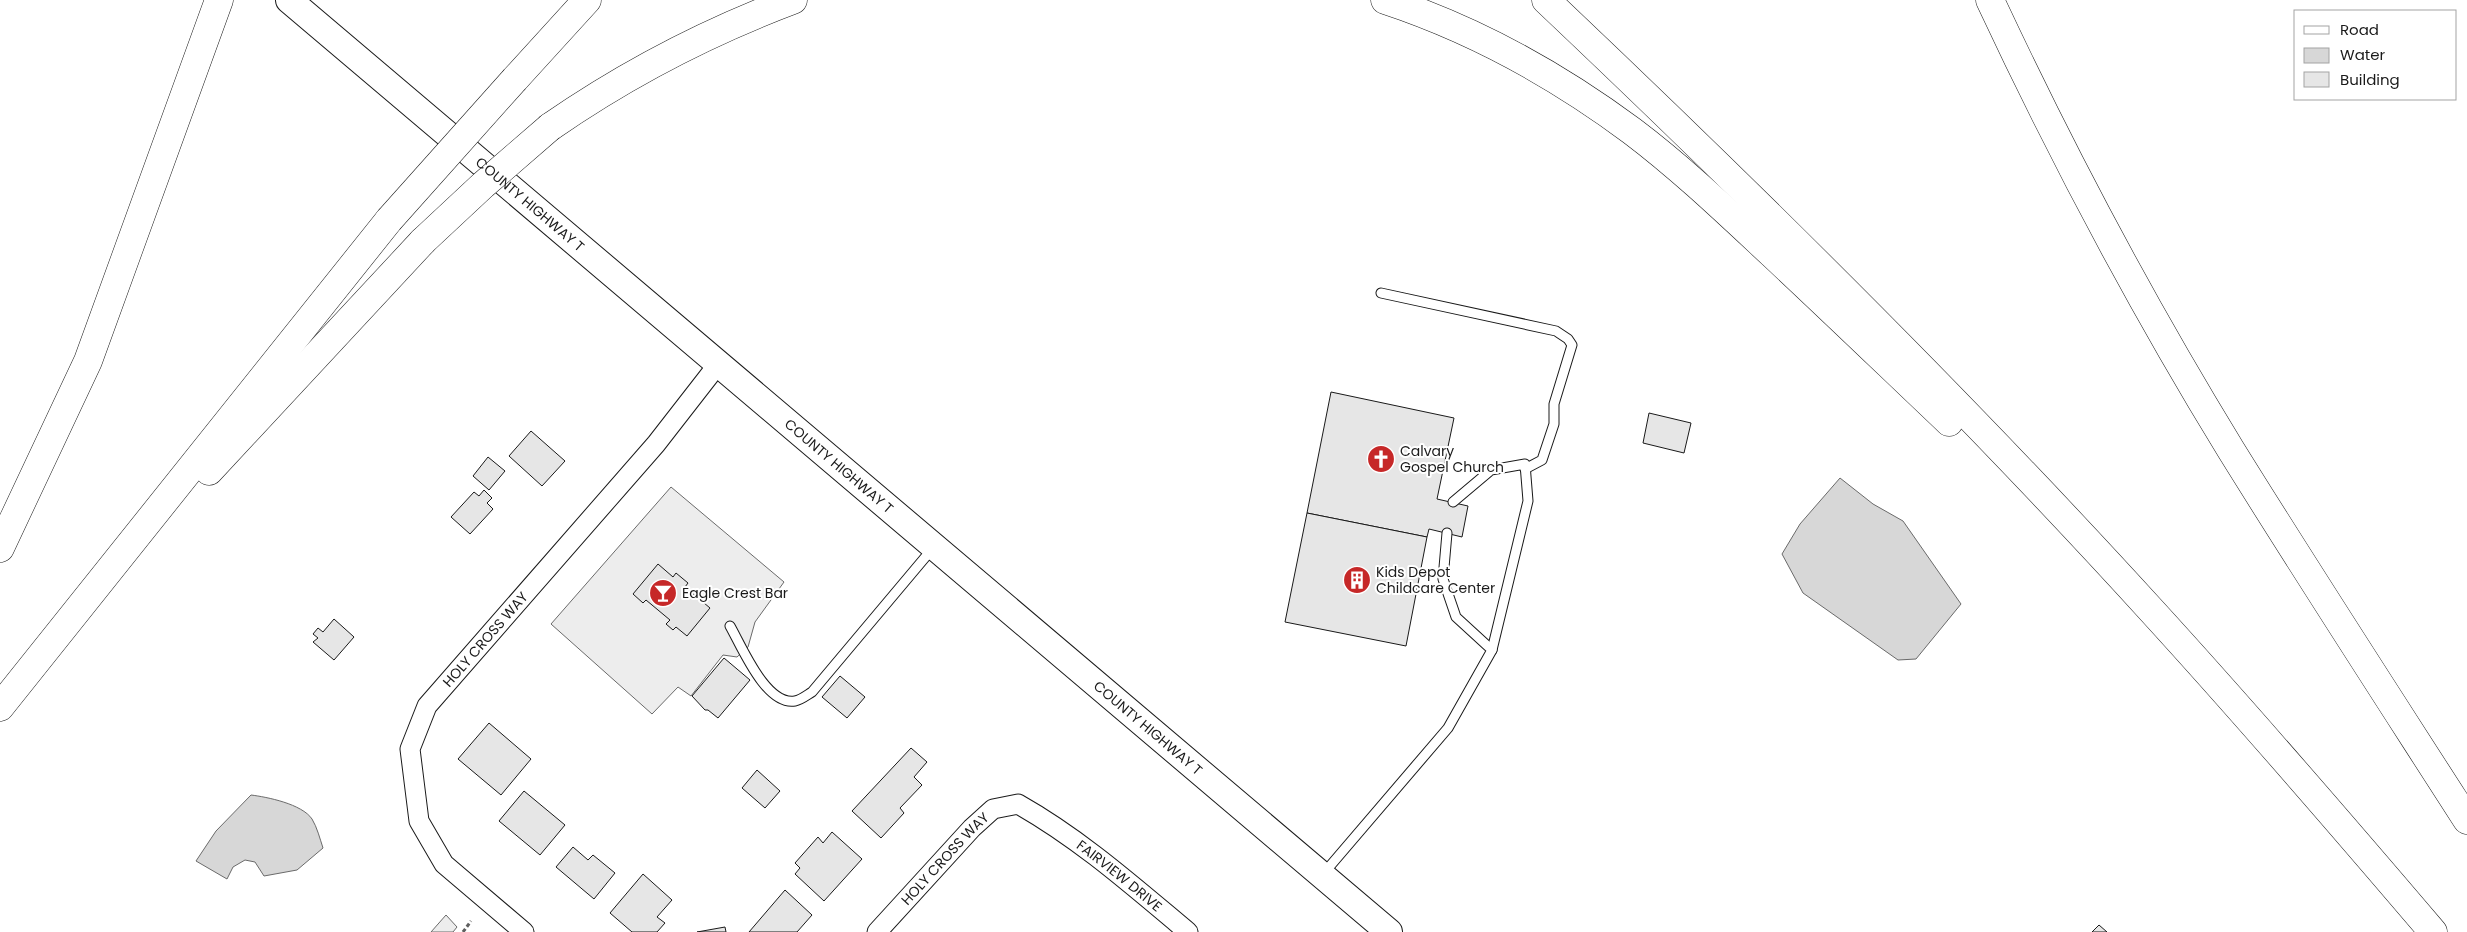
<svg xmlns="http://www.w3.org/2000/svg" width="2467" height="932" font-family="Poppins,sans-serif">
  <rect width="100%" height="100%" fill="#fff"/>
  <g fill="#ededed" stroke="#6a6a6a">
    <path d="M671 487 784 582 755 622 748 647 737 657 723 655 691 696 678 687 652 714 551 624Z"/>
    <path d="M446 915 457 927 453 932H431Z"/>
  </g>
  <g fill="#d7d7d7" stroke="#6a6a6a">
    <path d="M1840 478 1873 504 1903 521 1961 604 1916 659 1898 660 1803 593 1782 554 1800 524Z"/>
    <path d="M251 795C267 797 302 804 312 819 317 827 320 839 323 848L297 870 264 876 255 862 245 860 233 867 227 879 196 861 216 831Z"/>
  </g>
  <g fill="#e6e6e6" stroke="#1a1a1a">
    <path d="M1331 392 1454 418 1437 499 1468 506 1462 537 1429 529 1427 537 1307 513Z"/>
    <path d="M1649 413 1691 423 1684 453 1643 443Z"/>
    <path d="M531 431 565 461 542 486 509 456Z"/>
    <path d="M488 457 505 471 489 490 473 476Z"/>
    <path d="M484 490 492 498 487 503 493 509 470 534 451 517 474 492 479 496Z"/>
    <path d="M1307 513 1427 537 1406 646 1285 622Z"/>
    <path d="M658 564 673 577 676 573 688 583 685 587 710 608 687 636 676 627 673 630 666 624 670 620 646 600 643 603 633 594Z"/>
    <path d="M334 619 354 637 334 660 313 642 318 638 313 634 318 628 323 632Z"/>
    <path d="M724 658 750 680 718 718 708 710H705L692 696Z"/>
    <path d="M840 676 865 697 847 718 822 697Z"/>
    <path d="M489 723 531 759 501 795 458 759Z"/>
    <path d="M911 748 927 762 914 777 922 785 900 808 904 813 881 838 852 811Z"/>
    <path d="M757 770 780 791 765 808 742 788Z"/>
    <path d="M524 791 565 825 540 855 499 821Z"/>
    <path d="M832 832 862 859 824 901 795 874 800 868 795 863 818 837 823 843Z"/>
    <path d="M573 847 588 860 593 855 615 873 594 899 556 867Z"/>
    <path d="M643 874 672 900 657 917 665 923 657 932H632L610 913Z"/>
    <path d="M785 890 812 915 797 932H749Z"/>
    <path d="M2099 925 2107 932H2092Z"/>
    <path d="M725 927 726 932H697Z"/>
  </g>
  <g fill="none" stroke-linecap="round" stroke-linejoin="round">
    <g stroke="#1a1a1a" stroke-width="11">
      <g id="lane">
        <path d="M1381 293 1556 331 1568 339 1572 345 1554 404V424L1542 460 1525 469"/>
        <path d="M1453 502 1491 470 1525 464 1528 501 1492 650"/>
        <path d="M730 626C742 647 766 706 795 701 801 700 807 695 812 692L933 548"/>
        <path d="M1324 873 1448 728 1492 650 1456 617 1443 579 1447 533"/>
      </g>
    </g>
    <g stroke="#1a1a1a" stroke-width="21">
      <g id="street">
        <path id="s1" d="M524 932 444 864 419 821 410 749 427 706 656 444 719 363"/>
        <path id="s2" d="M877 932 972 828 993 809 1018 804C1080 839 1133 886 1188 932"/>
      </g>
    </g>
    <g stroke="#1a1a1a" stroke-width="28">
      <g id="secondary">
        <path id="s3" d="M289 0 1389 932"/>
      </g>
    </g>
    <g stroke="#1a1a1a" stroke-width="29">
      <g id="highway">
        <path d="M1385 0C1473 29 1558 76 1632 131 1681 168 1726 211 1771 253 1831 309 1890 366 1949 422"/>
        <path d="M1546 0C1754 197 1959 399 2152 611 2248 716 2341 824 2433 932"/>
        <path d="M1990 0C2062 154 2142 305 2231 450 2308 574 2388 697 2467 820"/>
        <path d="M515 79 587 0"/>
        <path d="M550 127C628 73 705 33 793 0"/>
        <path d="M209 471 423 241"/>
        <path d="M0 548 88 361 219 0"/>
        <path d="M0 707 389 220"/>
      </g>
    </g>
    <path stroke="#5f5f5f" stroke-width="3" stroke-dasharray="4 2.5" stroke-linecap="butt" d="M463 932 471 921"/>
    <use href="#lane" stroke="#fff" stroke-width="9"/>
    <use href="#street" stroke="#fff" stroke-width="19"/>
    <use href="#secondary" stroke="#fff" stroke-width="26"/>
    <use href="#highway" stroke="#fff" stroke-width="28"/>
    <g stroke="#1a1a1a" stroke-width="29" stroke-linecap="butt">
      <g id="highway-bridge">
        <path d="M389 220 515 79"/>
        <path d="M423 241 483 185 550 127"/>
      </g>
    </g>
    <use href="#highway-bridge" stroke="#fff" stroke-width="28"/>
  </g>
  <defs>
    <g id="church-disc" transform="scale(1.4375)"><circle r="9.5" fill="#c62828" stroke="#fff"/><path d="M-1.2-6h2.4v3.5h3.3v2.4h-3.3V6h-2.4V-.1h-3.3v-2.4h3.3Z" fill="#fff"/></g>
    <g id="building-disc" transform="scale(1.4375)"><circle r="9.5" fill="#c62828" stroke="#fff"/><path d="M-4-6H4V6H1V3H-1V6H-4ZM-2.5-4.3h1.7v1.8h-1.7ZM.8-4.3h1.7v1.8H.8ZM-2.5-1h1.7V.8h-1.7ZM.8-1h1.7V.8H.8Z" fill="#fff"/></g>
    <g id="bar-disc" transform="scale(1.4375)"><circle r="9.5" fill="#c62828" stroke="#fff"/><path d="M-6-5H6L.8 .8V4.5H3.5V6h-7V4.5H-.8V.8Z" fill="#fff"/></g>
  </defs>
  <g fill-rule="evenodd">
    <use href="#church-disc" x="1381" y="459"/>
    <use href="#building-disc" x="1357" y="580"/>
    <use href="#bar-disc" x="663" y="593"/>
  </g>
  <g text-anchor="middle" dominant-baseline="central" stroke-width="4" stroke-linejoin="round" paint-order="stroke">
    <g font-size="14" fill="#1a1a1a" stroke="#fff">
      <text stroke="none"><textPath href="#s3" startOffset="316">COUNTY HIGHWAY T</textPath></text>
      <text stroke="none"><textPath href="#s3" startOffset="721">COUNTY HIGHWAY T</textPath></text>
      <text stroke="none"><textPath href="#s1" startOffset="362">HOLY CROSS WAY</textPath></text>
      <text stroke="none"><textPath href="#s3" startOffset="1126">COUNTY HIGHWAY T</textPath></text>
      <text stroke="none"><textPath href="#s2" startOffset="100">HOLY CROSS WAY</textPath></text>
      <text stroke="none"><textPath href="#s2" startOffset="319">FAIRVIEW DRIVE</textPath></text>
    </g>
    <g font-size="14" fill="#1a1a1a" stroke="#fff" text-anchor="start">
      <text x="1400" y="451">Calvary<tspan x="1400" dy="16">Gospel Church</tspan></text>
      <text x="1376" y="572">Kids Depot<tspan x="1376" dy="16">Childcare Center</tspan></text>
      <text x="682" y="593">Eagle Crest Bar</text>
    </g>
  </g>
  <rect x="2294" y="10" width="162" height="90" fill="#ffffff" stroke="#a3a3a3"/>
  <rect x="2304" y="26" width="25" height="8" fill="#ffffff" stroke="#a3a3a3"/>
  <text x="2340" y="35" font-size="15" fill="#1a1a1a">Road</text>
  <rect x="2304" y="48" width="25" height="15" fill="#d7d7d7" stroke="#a3a3a3"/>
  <text x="2340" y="60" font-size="15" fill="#1a1a1a">Water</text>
  <rect x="2304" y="72" width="25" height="15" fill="#e6e6e6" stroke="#a3a3a3"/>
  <text x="2340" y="85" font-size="15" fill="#1a1a1a">Building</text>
</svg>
